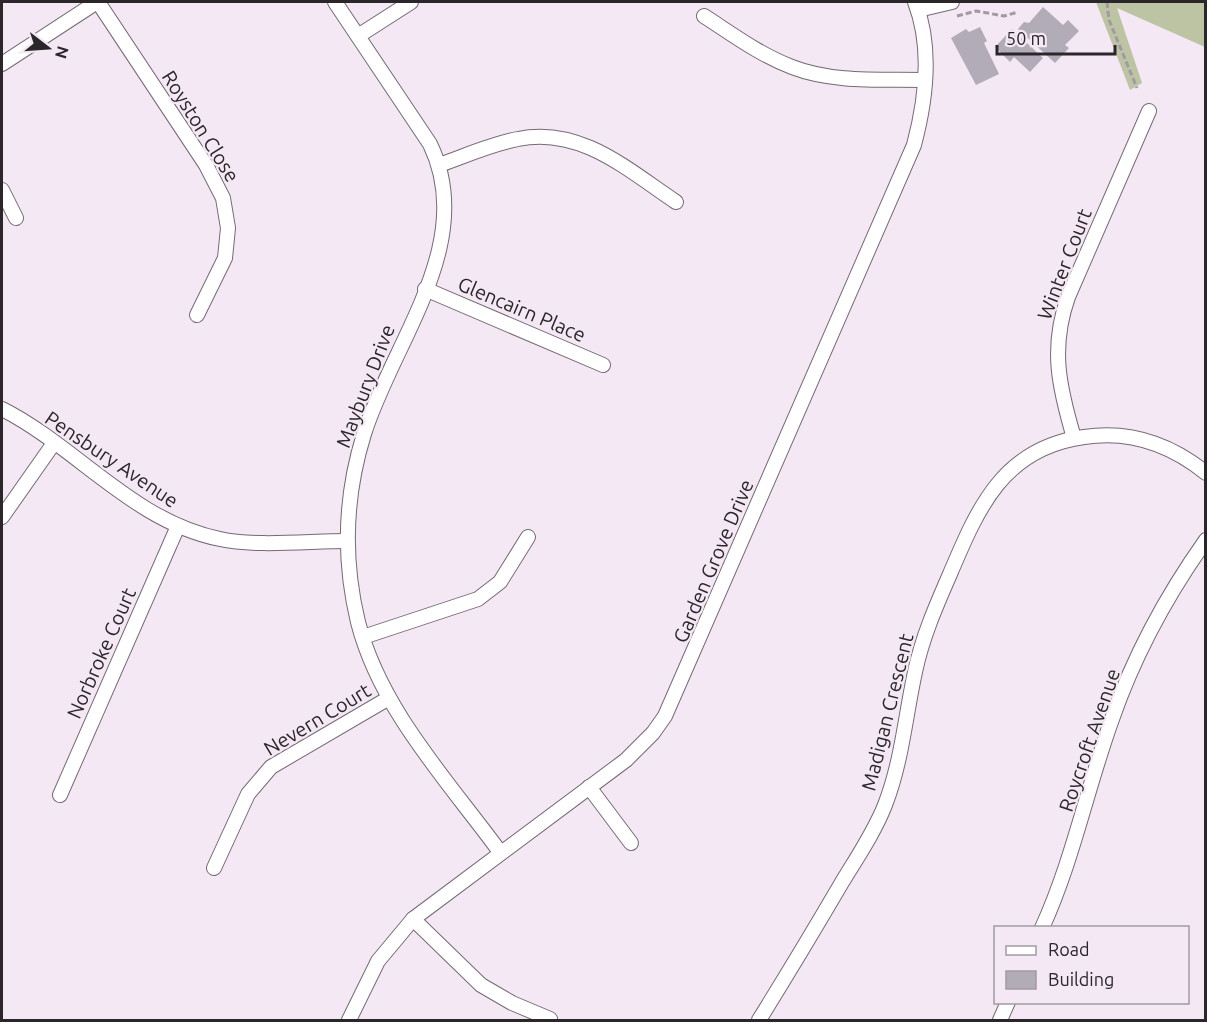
<svg xmlns="http://www.w3.org/2000/svg" width="1207" height="1022" font-family="Ubuntu,sans-serif">
  <rect width="100%" height="100%" fill="#f3e8f3"/>
  <path fill="#bdc4a3" d="M1096 2H1205V47L1117 8 1142 83 1130 90Z"/>
  <g fill="#b2acb8">
    <path d="M1043 7 1063 25 1068 20 1079 31 1065 45 1069 48 1055 63 1018 29 1024 22 1029 23Z"/>
    <path d="M980 27 987 41 984 43 999 74 976 85 951 38 966 29 969 32Z"/>
    <path d="M1012 29 1043 58 1030 72 1014 57 1010 62 995 47Z"/>
  </g>
  <g fill="none" stroke-linecap="round" stroke-linejoin="round">
    <g stroke="#746b74" stroke-width="16">
      <g id="street">
        <path d="M98 2 206 165 223 198 228 228 225 258 197 315"/>
        <path d="M335 2 430 144C478 243 393 341 364 434 345 495 343 560 358 622 380 709 448 781 500 852"/>
        <path d="M918 10 952 2"/>
        <path d="M704 16C732 34 760 55 792 67 833 83 881 79 925 80"/>
        <path d="M358 36 411 2"/>
        <path d="M2 64 97 2"/>
        <path d="M439 165C465 156 491 144 518 139 580 126 628 170 676 202"/>
        <path d="M2 190 16 218"/>
        <path d="M425 289 603 365"/>
        <path d="M2 409C77 447 134 522 220 539 256 547 309 541 347 541"/>
        <path d="M1074 438C1059 387 1050 348 1068 297L1149 111"/>
        <path d="M2 517 54 443"/>
        <path d="M363 637 478 599 500 582 528 537"/>
        <path d="M589 787 631 843"/>
        <path d="M60 795 178 526"/>
        <path d="M214 868 248 794 271 767 389 698"/>
        <path d="M413 919 481 985 512 1003 550 1019"/>
        <path d="M1042 928C1073 860 1087 788 1112 719 1134 656 1167 595 1206 540"/>
        <path d="M349 1020 378 961 413 919 626 760 653 733 665 716 914 145C926 100 932 46 915 2"/>
        <path d="M759 1020C787 975 814 930 841 884 856 859 874 833 885 805 902 761 905 718 915 672 922 638 936 606 950 574 978 508 1003 448 1084 437 1130 430 1170 444 1206 473"/>
        <path d="M1000 1020 1008 1002"/>
      </g>
    </g>
    <g stroke="#a29aa2" stroke-width="3" stroke-dasharray="6 3" stroke-linecap="butt">
      <path d="M1107 2 1109 20 1137 88"/>
      <path d="M957 16 976 11 1004 16 1018 12"/>
    </g>
    <use href="#street" stroke="#fff" stroke-width="14"/>
  </g>
  <g text-anchor="middle" dominant-baseline="central" stroke-width="4.5" stroke-linejoin="round" paint-order="stroke">
    <g font-size="20" fill="#2a262a" stroke="#f3e8f3">
      <text transform="translate(201 126) rotate(58)">Royston Close</text>
      <text transform="translate(1064 264) rotate(-69)">Winter Court</text>
      <text transform="translate(522 309) rotate(23)">Glencairn Place</text>
      <text transform="translate(365 386) rotate(-69)">Maybury Drive</text>
      <text transform="translate(112 459) rotate(34)">Pensbury Avenue</text>
      <text transform="translate(713 561) rotate(-67)">Garden Grove Drive</text>
      <text transform="translate(101 653) rotate(-66)">Norbroke Court</text>
      <text transform="translate(887 712) rotate(-76)">Madigan Crescent</text>
      <text transform="translate(317 719) rotate(-31)">Nevern Court</text>
      <text transform="translate(1089 740) rotate(-71)">Roycroft Avenue</text>
    </g>
  </g>
  <rect width="1207" height="1022" fill="none" stroke="#2a262a" stroke-width="6"/>
  <rect x="994" y="926" width="195" height="78" fill="#f3e8f3" stroke="#a39aa3" stroke-width="1.5"/>
  <rect x="1006" y="946" width="30" height="9" fill="#ffffff" stroke="#a39aa3" stroke-width="1.5"/>
  <text x="1048" y="956" font-size="18" fill="#2a262a">Road</text>
  <rect x="1006" y="971" width="30" height="18" fill="#b2acb8" stroke="#a39aa3" stroke-width="1.5"/>
  <text x="1048" y="986" font-size="18" fill="#2a262a">Building</text>
  <g transform="translate(48 48) rotate(107)" stroke="#f3e8f3" stroke-width="4.5" paint-order="stroke">
  <path d="M0-4.5L10 22L0 15L-10 22Z" fill="#2a262a"/>
  <text y="-9" font-size="16" font-weight="bold" text-anchor="middle" fill="#2a262a">N</text>
  </g>
  <path d="M997 45v9h118v-9" fill="none" stroke="#2a262a" stroke-width="3"/>
  <text x="1006" y="45" font-size="18" fill="#2a262a" stroke="#f3e8f3" stroke-width="4.5" paint-order="stroke">50 m</text>
</svg>
